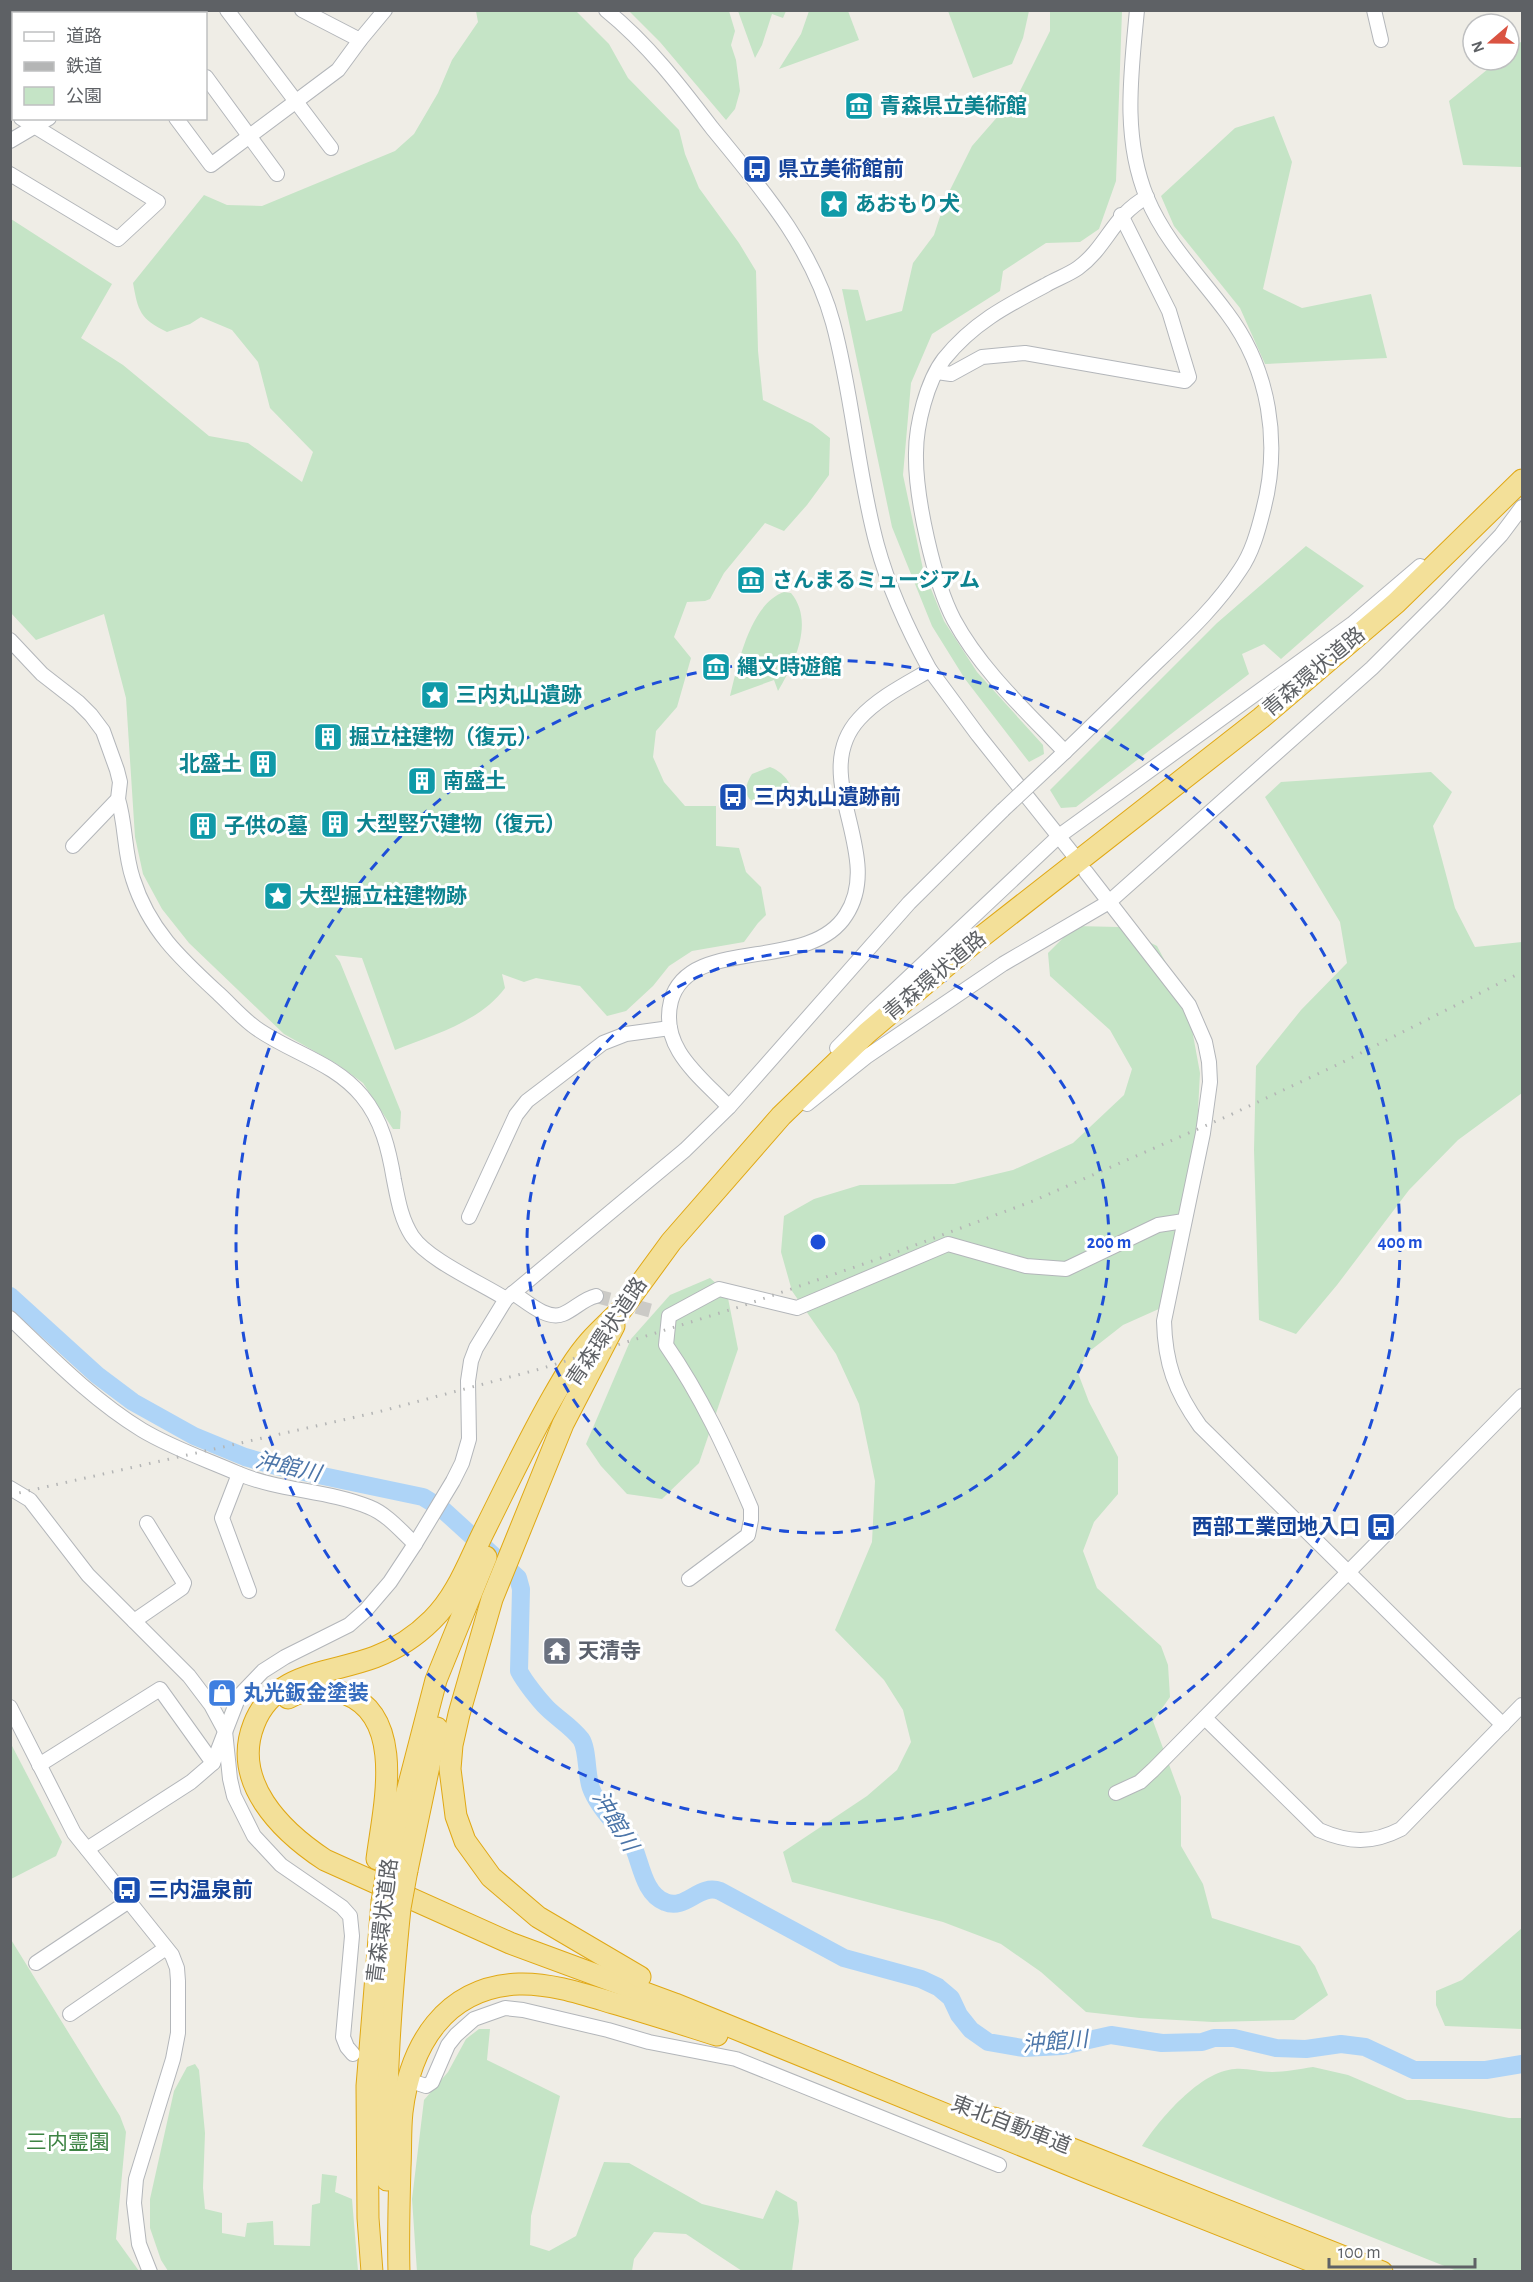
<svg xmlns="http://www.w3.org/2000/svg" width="1533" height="2282" font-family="'Alegreya Sans','Noto Sans JP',sans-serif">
  <rect width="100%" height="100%" fill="#efede6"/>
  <g fill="#c5e4c6">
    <path d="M575 10 609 44 628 78 679 130 685 154 699 188 739 243 756 271 758 351 763 400 812 424 830 438 829 475 807 505 784 531 765 523 724 573 710 599 705 601 687 602 674 637 691 658 677 707 656 731 653 757 664 782 685 806H716V846L739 848 746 872 761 887 766 915 758 923 744 942 692 951 669 966 653 986 626 1011 607 1016 580 986 536 978 524 982 502 974 505 988C480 1022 433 1035 395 1050L362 958 335 955 340 962 401 1112 400 1129H393L363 1083 337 1064 284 1034 189 943 162 909 143 874 135 837 126 698 104 614 36 640 11 613V219L112 284 81 338 123 365 209 436 248 443 302 482 313 452 270 408 258 362 232 330 201 317 190 324 167 332C140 319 138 311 133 283L204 195 227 205 262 206 395 151 414 134 438 93 452 60 478 22 476 11Z"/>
    <path d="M629 11H729L735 31 731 45 736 60 740 91 735 109 726 120 660 42Z"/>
    <path d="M738 11H786L783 18 772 14 762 45 755 58Z"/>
    <path d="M809 11H848L859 40 779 69 801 34Z"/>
    <path d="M948 11H1029L1023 38 1012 64 973 78Z"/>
    <path d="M1050 11H1122L1116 181 1099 229 1080 242 1046 243 1003 271 1000 291 932 334 911 383 903 475 923 569 944 621 977 672 1043 745 1044 754 1029 762 965 679 932 626 892 527 842 289 858 290 866 321 902 311 913 263 934 235 946 198 972 146 1020 91 1050 31Z"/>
    <path d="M1522 41V167L1463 165 1449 101 1499 60H1509V52Z"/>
    <path d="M1274 116 1292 162 1263 289 1302 308 1371 294 1387 358 1265 364 1240 308 1174 226 1161 196 1235 128Z"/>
    <path d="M1306 546 1364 586 1281 659 1264 644 1242 654 1249 674 1076 807 1061 808 1050 790 1217 623Z"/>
    <path d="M784 592 791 593C815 622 794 664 778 691L774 680 730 696C738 664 750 604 784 592Z"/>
    <path d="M770 767C778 770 786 776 790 785 802 812 725 816 752 774Z"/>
    <path d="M1431 772 1452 792 1433 826 1455 908 1475 947 1522 942V1093L1458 1140 1409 1190 1337 1285 1296 1334 1259 1320 1254 1150 1256 1066 1301 1010 1347 963 1340 922 1265 797 1281 782Z"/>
    <path d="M1075 926 1119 927 1157 946 1176 982 1189 1013 1200 1073 1195 1167 1161 1308 1123 1325 1086 1354 1078 1373 1089 1402 1118 1457V1494L1094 1522 1083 1551 1097 1588 1161 1646 1168 1665 1170 1697 1153 1721 1181 1797V1846L1203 1884 1212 1918 1300 1946 1315 1966 1328 1995 1294 2020 1213 2022 1140 2018 1086 2012 1041 1972 1001 1944 943 1922 792 1882 783 1852 867 1796 897 1770 911 1742 903 1710 884 1680 835 1630 872 1542 875 1481 859 1404 836 1354 792 1291 781 1252 784 1216 814 1199 860 1185 954 1184 1013 1170 1073 1143 1124 1095 1132 1069 1110 1030 1050 976 1048 953Z"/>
    <path d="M710 1278 727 1293 738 1349 699 1463 662 1499 627 1494 601 1466 586 1444 631 1339 670 1295Z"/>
    <path d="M10 1742 62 1842 56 1856 11 1879Z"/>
    <path d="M1522 1928V2029L1445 2026 1436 2005V1991L1462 1980Z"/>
    <path d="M10 1938 120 2116 126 2132 116 2239 139 2271H11Z"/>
    <path d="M479 2029H490L487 2060 560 2096 531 2216 530 2245 549 2251 576 2236 604 2162 629 2163 702 2204 763 2219 776 2190 797 2202 799 2221 792 2271H742L686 2234 654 2232 634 2259 632 2271 417 2272 412 2199 424 2100 448 2072 466 2039Z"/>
    <path d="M195 2064 199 2070 205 2133 203 2188 205 2209 222 2213V2233L245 2237 247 2223 273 2221 274 2245 310 2246 312 2205 320 2203 322 2174 337 2176 335 2192 352 2199 358 2271H168L161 2260 150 2228V2199L174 2091 187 2067Z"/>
    <path d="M1313 2067 1348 2075 1407 2100H1420L1509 2118H1522V2271H1457L1142 2146C1160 2119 1200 2071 1235 2069 1247 2068 1259 2072 1272 2072 1285 2072 1299 2069 1313 2067Z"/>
  </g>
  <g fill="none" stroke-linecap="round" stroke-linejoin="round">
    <path stroke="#aed4f7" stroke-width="18" d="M10 1296 97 1375 133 1402 194 1436 245 1457 280 1467 423 1497 441 1508 518 1578 521 1589 519 1671C524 1681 539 1700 547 1708 558 1719 571 1726 581 1739 588 1749 586 1775 591 1788 596 1802 607 1815 617 1826 621 1830 627 1834 630 1839 641 1859 642 1893 665 1902 686 1911 699 1883 720 1891L844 1958 921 1979 938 1987 951 1998 959 2015 971 2030 988 2042 1023 2048 1062 2046 1111 2035 1162 2043 1202 2042 1214 2038H1234L1276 2048 1306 2049 1341 2044 1365 2047 1414 2070H1486L1522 2064"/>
    <path stroke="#cbcac6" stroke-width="14" stroke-dasharray="14 7" stroke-linecap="butt" d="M596 1296 656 1312"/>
    <g stroke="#b3b6ba" stroke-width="16">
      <g id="minor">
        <path d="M227 10 331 148"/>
        <path d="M302 10 360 40"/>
        <path d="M606 10C648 44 680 86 712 128 761 188 812 246 833 323 853 396 857 472 877 545 889 589 908 630 930 670 906 684 878 698 859 719 807 776 886 854 846 915 809 974 689 934 671 1001 659 1048 701 1077 729 1107"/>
        <path d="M1374 10 1381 40"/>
        <path d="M190 14 194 10"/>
        <path d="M206 77 277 174"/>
        <path d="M176 118 211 165 338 70 360 40 385 10"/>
        <path d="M10 141 49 118"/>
        <path d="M10 174 118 239 158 202 21 118"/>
        <path d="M937 372 951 374 982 357 1025 353 1185 381 1189 377 1169 311 1121 215"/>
        <path d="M10 640 42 674 78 702 91 715 103 731 117 770 120 782 118 799 73 846"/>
        <path d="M930 670 978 735 1072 853"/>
        <path d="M1065 752C1026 711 981 670 954 620 934 582 915 497 916 453 916 425 927 381 944 359 973 323 1006 306 1046 285 1056 279 1068 275 1078 268 1107 247 1113 215 1147 197"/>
        <path d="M1051 765C1085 733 1118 700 1152 667 1184 636 1216 607 1240 570 1252 553 1258 531 1263 511 1281 443 1270 370 1227 313 1199 275 1166 243 1147 198 1122 137 1131 74 1137 10"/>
        <path d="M118 799C126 825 124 853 133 879 149 930 181 959 219 994 231 1005 243 1019 256 1028 291 1053 334 1062 362 1096 382 1120 389 1150 394 1180 398 1200 401 1219 412 1236 428 1260 481 1283 506 1299"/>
        <path d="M1086 872 1189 1005 1205 1042 1209 1062 1210 1082 1203 1133 1164 1321C1165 1363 1175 1391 1200 1426L1503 1725"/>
        <path d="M837 1048 875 1009 1059 836 1352 624 1420 566"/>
        <path d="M807 1104 866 1057 1003 964 1109 902 1372 668 1440 600 1501 535 1522 507"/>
        <path d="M469 1217 516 1115 527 1101 603 1043 626 1034 670 1028"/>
        <path d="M513 1293C526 1301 547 1321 563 1314 575 1309 583 1299 596 1296"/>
        <path d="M10 1318C52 1358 93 1400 142 1430 172 1448 205 1459 237 1473 279 1491 327 1490 369 1507 387 1514 401 1531 415 1544"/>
        <path d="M239 1474 222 1518 249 1591"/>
        <path d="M10 1488 30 1500 88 1575 189 1676 211 1705 225 1731 230 1779 234 1796 254 1836 281 1865 342 1907 350 1916 352 1936 343 2037 347 2047 353 2054"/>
        <path d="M689 1579 748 1535 751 1520V1508C726 1450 702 1397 666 1345L669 1316 719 1289 797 1308 948 1244 1026 1266 1066 1269 1158 1225 1184 1221"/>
        <path d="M134 1621 182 1588 184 1583 147 1523"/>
        <path d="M10 1707 74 1833 172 1955 177 1968 178 1981V2033L173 2059 136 2179 134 2203 139 2244 150 2272"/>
        <path d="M1205 1718 1319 1830C1349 1843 1372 1844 1401 1829L1522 1705"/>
        <path d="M39 1765 160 1689 213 1763"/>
        <path d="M1116 1793 1140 1782 1153 1770 1522 1396"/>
        <path d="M87 1849 191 1782 213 1763 239 1696 263 1671 285 1657 349 1625 366 1610 390 1582 415 1544 453 1481 462 1463 469 1439 468 1381 471 1361 476 1348 506 1299 685 1150 729 1107 909 903 1003 810"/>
        <path d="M36 1963 129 1901"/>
        <path d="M70 2014 166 1948"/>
        <path d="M417 2083 426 2086 432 2082 448 2045 456 2035 474 2019 505 2008 523 2010 608 2030 649 2042 736 2059 999 2165"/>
      </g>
    </g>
    <g stroke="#e0a815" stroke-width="23">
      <g id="highway">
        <path d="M619 1312C609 1322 599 1331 590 1341 574 1359 562 1381 550 1402 527 1443 507 1485 486 1527 470 1558 458 1595 432 1620 416 1636 396 1649 375 1657 330 1674 274 1672 254 1724 231 1782 281 1831 325 1860L510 1943 675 2004 1092 2174 1339 2272"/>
        <path d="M611 1324 671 1242 781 1116 867 1033 971 945 1261 718 1396 603 1522 480"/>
        <path d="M614 1326 563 1424 492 1599 459 1714 452 1745 450 1769 456 1816 465 1841 491 1877 538 1917 640 1977"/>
        <path d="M288 1698C306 1688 327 1687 346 1694 407 1718 383 1810 377 1859"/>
        <path d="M388 1865 436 1680 486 1557"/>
        <path d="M407 1870 437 1728"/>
        <path d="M994 2118 1382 2272"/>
        <path d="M387 2180C384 2089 391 1998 400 1908"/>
        <path d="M372 2272 368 2218 367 2086 382 1902"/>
        <path d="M399 2272C398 2237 399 2202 400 2167 401 2149 400 2130 402 2112 410 2045 445 1987 519 1984 550 1983 583 1994 613 2003 648 2013 682 2024 717 2035"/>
      </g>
    </g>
    <use href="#minor" stroke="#fff" stroke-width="14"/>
    <use href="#highway" stroke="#f3e099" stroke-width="21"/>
    <path stroke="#b4b5b5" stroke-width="3" stroke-dasharray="1.5 8" stroke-linecap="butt" d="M10 1495 378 1412 540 1369 739 1307 878 1259 1033 1201 1230 1115 1339 1064 1522 972"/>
    <g stroke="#b3b6ba" stroke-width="16" stroke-linecap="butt">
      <path id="minor-bridge" d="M1003 810 1051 765"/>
    </g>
    <g stroke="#e0a815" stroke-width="23" stroke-linecap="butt">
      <g id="highway-bridge">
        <path d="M382 1902 388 1865"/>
        <path d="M400 1908 407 1870"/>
      </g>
    </g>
    <use href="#minor-bridge" stroke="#fff" stroke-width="14"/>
    <use href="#highway-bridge" stroke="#f3e099" stroke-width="21"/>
  </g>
  <g fill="none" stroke="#1d4ed8" stroke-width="3" stroke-dasharray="10 8">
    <circle cx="818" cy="1242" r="291"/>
    <circle cx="818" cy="1242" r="582"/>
  </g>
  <defs>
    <g id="museum-square" transform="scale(1.5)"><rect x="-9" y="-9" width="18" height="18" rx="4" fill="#0f9aa8" stroke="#fff"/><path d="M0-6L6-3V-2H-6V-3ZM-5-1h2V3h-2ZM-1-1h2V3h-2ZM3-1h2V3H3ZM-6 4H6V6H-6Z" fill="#fff"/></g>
    <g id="bus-square" transform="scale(1.5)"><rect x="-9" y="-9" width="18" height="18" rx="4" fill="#1a4fb4" stroke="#fff"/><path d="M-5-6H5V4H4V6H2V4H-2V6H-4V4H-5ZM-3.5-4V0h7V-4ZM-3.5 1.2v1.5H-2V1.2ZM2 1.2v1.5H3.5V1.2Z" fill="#fff"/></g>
    <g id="sight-square" transform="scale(1.5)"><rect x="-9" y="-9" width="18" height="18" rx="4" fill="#0f9aa8" stroke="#fff"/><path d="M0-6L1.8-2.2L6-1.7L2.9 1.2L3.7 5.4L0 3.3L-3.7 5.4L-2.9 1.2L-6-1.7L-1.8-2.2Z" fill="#fff"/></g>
    <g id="building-square" transform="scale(1.5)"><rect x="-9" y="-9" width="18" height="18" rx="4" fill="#0f9aa8" stroke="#fff"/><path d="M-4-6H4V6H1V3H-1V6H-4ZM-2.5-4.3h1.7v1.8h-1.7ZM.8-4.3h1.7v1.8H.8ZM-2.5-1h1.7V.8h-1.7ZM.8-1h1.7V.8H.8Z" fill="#fff"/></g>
    <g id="temple-square" transform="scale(1.5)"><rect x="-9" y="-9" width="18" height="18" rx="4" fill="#6b7280" stroke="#fff"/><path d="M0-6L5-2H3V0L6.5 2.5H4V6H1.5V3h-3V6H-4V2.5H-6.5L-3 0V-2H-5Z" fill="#fff"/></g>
    <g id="shop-square" transform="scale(1.5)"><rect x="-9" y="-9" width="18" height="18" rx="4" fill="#3f7fe0" stroke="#fff"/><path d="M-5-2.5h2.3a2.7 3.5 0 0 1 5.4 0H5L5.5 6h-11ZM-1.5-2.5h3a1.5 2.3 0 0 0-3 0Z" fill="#fff"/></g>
  </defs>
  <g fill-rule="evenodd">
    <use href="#museum-square" x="859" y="106"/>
    <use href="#bus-square" x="757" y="169"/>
    <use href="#sight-square" x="834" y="204"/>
    <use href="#museum-square" x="751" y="580"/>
    <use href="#museum-square" x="716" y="667"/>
    <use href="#sight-square" x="435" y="695"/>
    <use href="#building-square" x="328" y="737"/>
    <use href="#building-square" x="263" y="764"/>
    <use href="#building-square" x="422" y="781"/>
    <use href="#bus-square" x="733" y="797"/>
    <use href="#building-square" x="335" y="824"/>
    <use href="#building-square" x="203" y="826"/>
    <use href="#sight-square" x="278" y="896"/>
    <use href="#bus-square" x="1381" y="1527"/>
    <use href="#temple-square" x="557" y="1651"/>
    <use href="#shop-square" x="222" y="1693"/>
    <use href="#bus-square" x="127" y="1890"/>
  </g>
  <g text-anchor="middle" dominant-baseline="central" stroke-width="6" stroke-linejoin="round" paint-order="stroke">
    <g font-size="21" font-weight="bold" fill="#0d838f" stroke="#fff" text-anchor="start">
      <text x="880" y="106">青森県立美術館</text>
      <text x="855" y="204">あおもり犬</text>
      <text x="772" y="580">さんまるミュージアム</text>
      <text x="737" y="667">縄文時遊館</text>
      <text x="456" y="695">三内丸山遺跡</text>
      <text x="349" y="737">掘立柱建物（復元）</text>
      <text x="242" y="764" text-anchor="end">北盛土</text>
      <text x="443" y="781">南盛土</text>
      <text x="356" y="824">大型竪穴建物（復元）</text>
      <text x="224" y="826">子供の墓</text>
      <text x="299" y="896">大型掘立柱建物跡</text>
    </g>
    <g font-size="21" font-weight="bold" fill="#164399" stroke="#fff" text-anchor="start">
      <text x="778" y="169">県立美術館前</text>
      <text x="754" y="797">三内丸山遺跡前</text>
      <text x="1360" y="1527" text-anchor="end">西部工業団地入口</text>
      <text x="148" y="1890">三内温泉前</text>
    </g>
    <g font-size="21" fill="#5e6165" stroke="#fff">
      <text transform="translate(1314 672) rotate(-40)">青森環状道路</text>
      <text transform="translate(935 976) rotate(-40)">青森環状道路</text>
      <text transform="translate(607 1332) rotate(-56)">青森環状道路</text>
      <text transform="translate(383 1921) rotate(-83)">青森環状道路</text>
      <text transform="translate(1011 2125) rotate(21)">東北自動車道</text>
    </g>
    <g font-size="21" font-weight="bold" fill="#5b616d" stroke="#fff" text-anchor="start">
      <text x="578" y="1651">天清寺</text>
    </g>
    <g font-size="21" font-weight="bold" fill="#366cbe" stroke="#fff" text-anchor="start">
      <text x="243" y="1693">丸光鈑金塗装</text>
    </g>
    <g font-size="21" fill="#3e8444" stroke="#fff">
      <text x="68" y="2142">三内霊園</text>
    </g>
    <g font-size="22" font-style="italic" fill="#4c75a8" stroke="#fff">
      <text transform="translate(288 1467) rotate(13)">沖館川</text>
      <text transform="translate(615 1821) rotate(59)">沖館川</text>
      <text transform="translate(1055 2042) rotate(-5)">沖館川</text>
    </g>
  </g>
  <circle cx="818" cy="1242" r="9" fill="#1d4ed8" stroke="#fff" stroke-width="3"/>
  <g font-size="18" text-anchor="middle" font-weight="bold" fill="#1d4ed8" stroke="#fff" stroke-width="6" stroke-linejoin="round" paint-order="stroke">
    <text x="1109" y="1248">200 m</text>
    <text x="1400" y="1248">400 m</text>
  </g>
  <rect width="1533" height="2282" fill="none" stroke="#5e6165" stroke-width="24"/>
  <rect x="12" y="12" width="195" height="108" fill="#ffffff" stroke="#bfc0c1" stroke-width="1.5"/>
  <rect x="24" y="32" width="30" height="9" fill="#ffffff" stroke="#bfc0c1" stroke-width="1.5"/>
  <text x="66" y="42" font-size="18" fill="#5e6165">道路</text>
  <rect x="24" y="62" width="30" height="9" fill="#b4b5b5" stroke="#bfc0c1" stroke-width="1.5"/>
  <text x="66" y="72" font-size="18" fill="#5e6165">鉄道</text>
  <rect x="24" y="87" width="30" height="18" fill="#c5e4c6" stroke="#bfc0c1" stroke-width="1.5"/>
  <text x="66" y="102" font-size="18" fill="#5e6165">公園</text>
  <g transform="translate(1491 42) rotate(250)"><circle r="28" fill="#ffffff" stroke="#bfc0c1" stroke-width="1.5"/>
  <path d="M0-4.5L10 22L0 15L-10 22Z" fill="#da5341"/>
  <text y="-9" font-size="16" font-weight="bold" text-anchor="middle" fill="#5e6165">N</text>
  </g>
  <path d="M1329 2258v9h146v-9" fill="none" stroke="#5e6165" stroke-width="3"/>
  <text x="1338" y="2258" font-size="18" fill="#5e6165" stroke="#ffffff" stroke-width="4.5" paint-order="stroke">100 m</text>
</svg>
